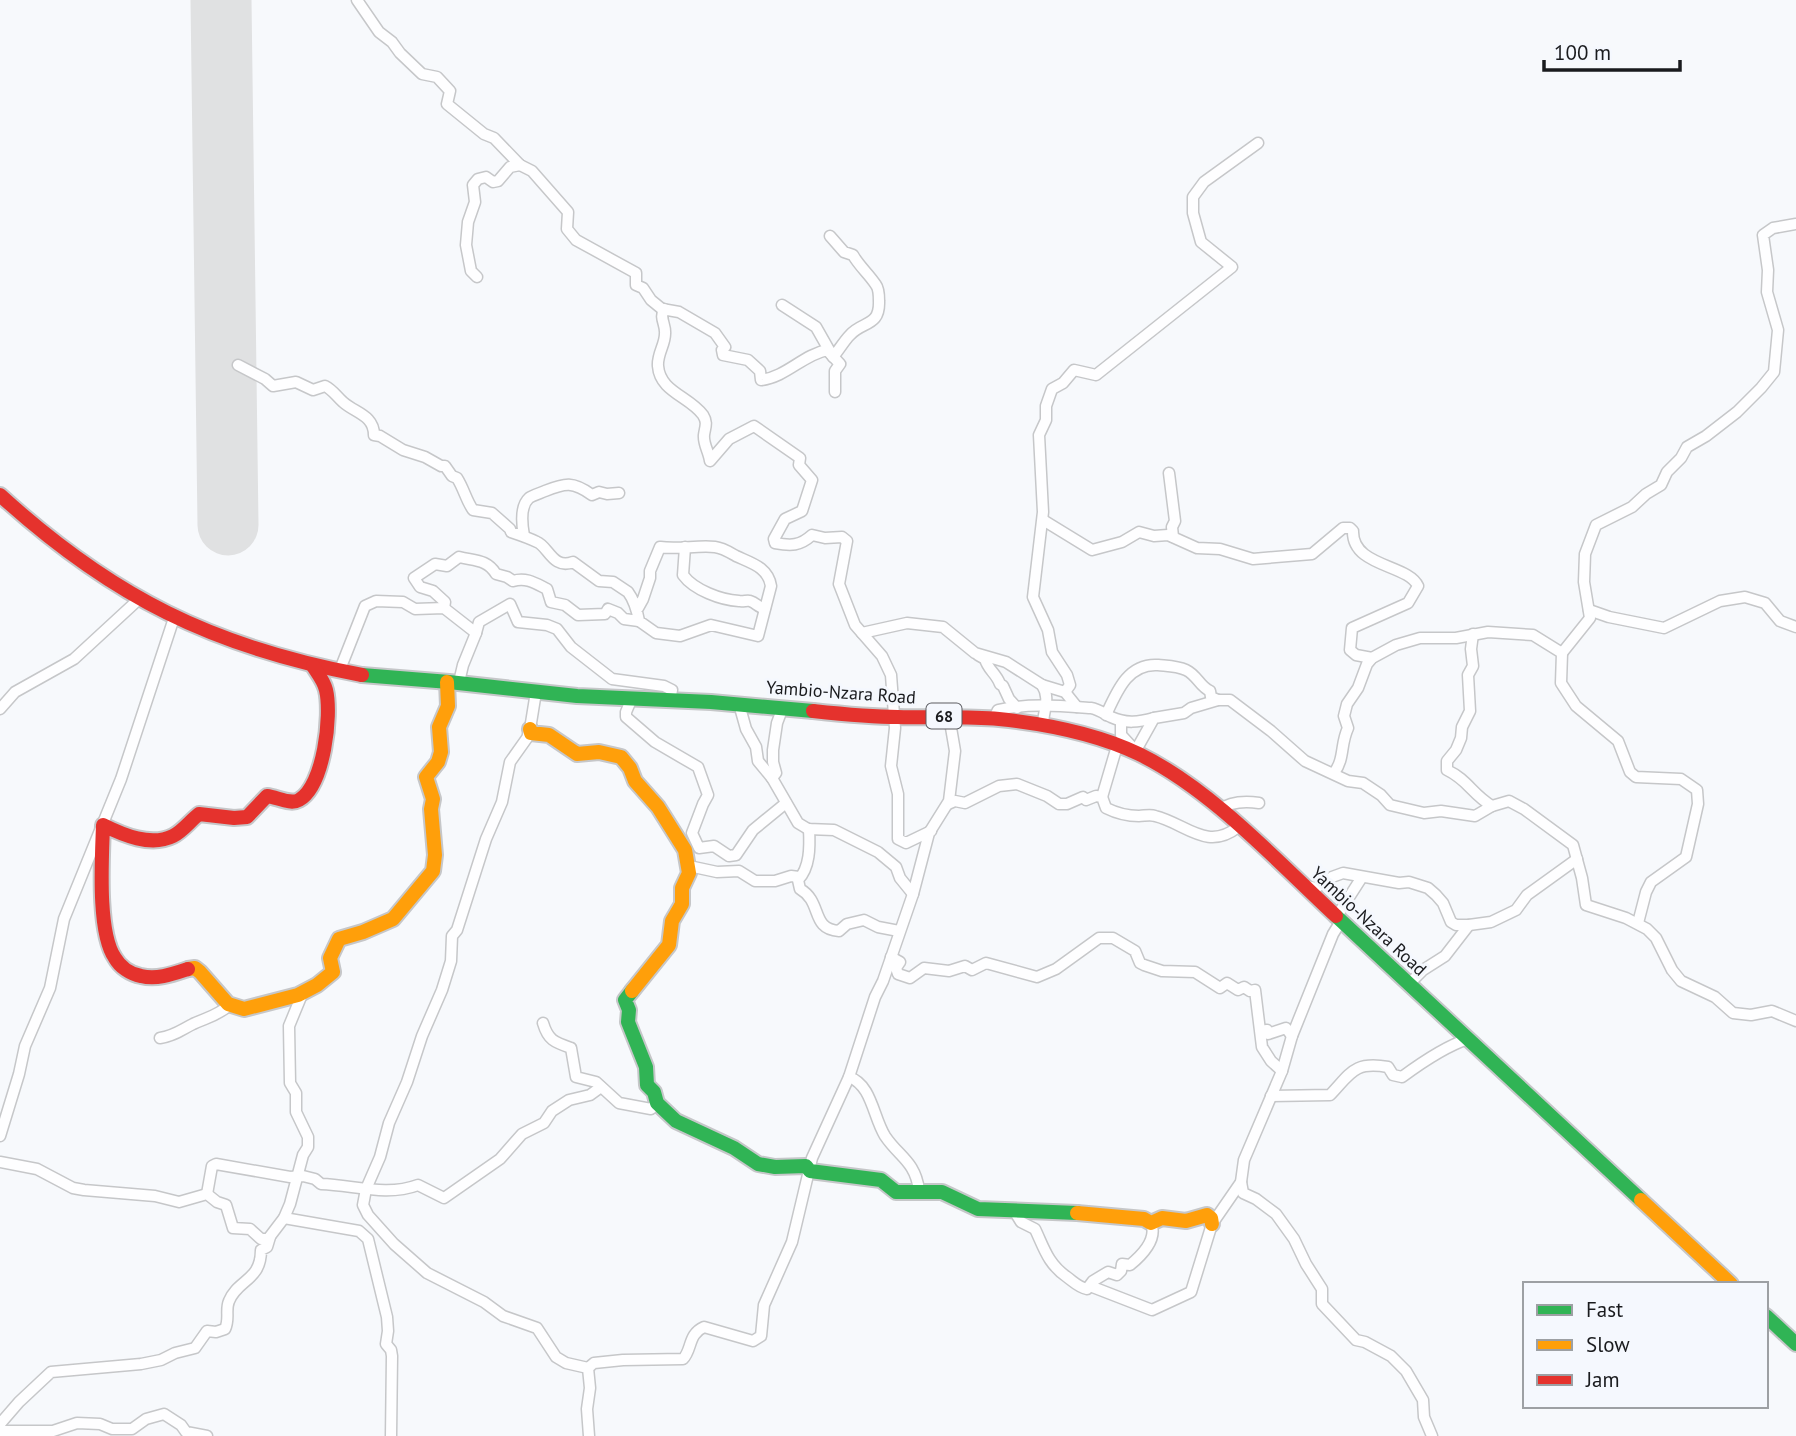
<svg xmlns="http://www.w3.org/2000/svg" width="1796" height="1436" font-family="'PT Sans',sans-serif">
  <rect width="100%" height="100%" fill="#f7f9fc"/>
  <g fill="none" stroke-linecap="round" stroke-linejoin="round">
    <path stroke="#e0e1e2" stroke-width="61" d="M221 0 228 525"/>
    <g stroke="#c6c7c9" stroke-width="13">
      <g id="street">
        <path d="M357 0 379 32 392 42 400 53 422 74 437 77 450 91 447 104 484 134 494 138 520 165 532 171 568 212 567 229 576 240 636 273V285L643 288 651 300 662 309 679 312 715 333 725 347 722 350 723 355 748 360 760 371 761 380C786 377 803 355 827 350L840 364 835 371V392"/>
        <path d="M477 277 471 271 466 245 468 222 475 202 473 185 478 179 486 177 493 182 498 181 510 167 520 165"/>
        <path d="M782 305 816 327 833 357C839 350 844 341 850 335 862 321 880 327 879 301 879 296 879 289 876 285 869 274 859 266 853 255L844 252 830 236"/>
        <path d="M664 309C659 319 666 324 665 334 665 345 657 354 658 366 660 392 689 396 703 415 708 423 705 427 704 435 703 444 709 452 710 461L729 439 754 426 800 458 799 465 812 480 802 511 785 519 774 539 775 543C791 546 800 546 812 535L825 538 842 537 847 541 839 584 855 625 882 656 891 675 895 728 891 766 898 794V839L906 843 931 831"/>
        <path d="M238 365 265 379 273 386 296 382 313 390 325 386C333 390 336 396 343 402 355 413 374 415 374 435L380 436 403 450 425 457 441 466H445L452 476 457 478C464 489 466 500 473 510L492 513 510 529 511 532C520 535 529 538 537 542 548 546 553 570 573 562L599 581 613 582 628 592C634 600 637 610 639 621L656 633 680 636 711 625 758 636 771 586C768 567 751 563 736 556 729 552 723 548 715 547 697 545 678 550 660 547L650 571V578L643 599 638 608"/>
        <path d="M1169 473 1175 521 1172 527 1173 537"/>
        <path d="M1043 520 1092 550 1122 542 1139 532 1154 536 1168 535 1197 548 1220 549 1253 559 1312 554 1343 528H1350L1353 531C1352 567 1408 564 1418 586L1408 603 1352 628 1350 650 1356 655 1372 658"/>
        <path d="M524 536C522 525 520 506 529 498 533 495 541 493 545 491 565 483 573 481 592 495L599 492 607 494 619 493"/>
        <path d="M685 547 683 575C694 590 721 600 739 601 743 602 747 600 750 601 757 603 758 608 765 608"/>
        <path d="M444 608 445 602 433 591 420 587 414 578 435 564 447 566 459 557C474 561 487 559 496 574L507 577 513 581C526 577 535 583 547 589L551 602 565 605 578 615 605 614 608 609 618 613 624 619 639 621"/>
        <path d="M1589 610 1609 617 1664 628 1720 601 1745 597 1765 603 1780 621 1796 627"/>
        <path d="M476 633 479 622 510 604 518 622 547 625 557 629 571 647 612 679 664 686 672 690 670 700"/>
        <path d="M862 633 907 623 943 627 975 653 1006 662 1042 685 1065 692 1077 707"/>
        <path d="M1473 634 1471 649 1473 666 1468 675 1470 711 1462 727 1461 738 1456 750 1447 761V770C1468 780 1472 794 1492 806L1509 801 1524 809 1573 845 1582 878 1586 905 1626 918 1647 929 1656 938 1672 970 1681 981 1715 997 1733 1013 1751 1015 1772 1011 1796 1021"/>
        <path d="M1562 653 1590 618 1584 582 1585 554 1596 525 1632 507 1646 494 1661 485 1667 472 1681 458 1687 447 1706 436 1737 412 1761 388 1774 372 1778 330 1767 292 1768 270 1763 235 1773 228 1796 224"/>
        <path d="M978 655 985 659C988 670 996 673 1000 684L1003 686 1009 699 1017 708"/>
        <path d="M339 672 365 606 376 601 403 602 415 609 444 608 476 633 463 665 459 682"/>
        <path d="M1042 685C1051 699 1043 710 1043 725"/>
        <path d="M536 692 530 729 527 738 510 762 502 802 486 839 457 930 452 936 451 961 442 990 422 1036 407 1082 389 1123 380 1157 366 1189 363 1205 368 1215 394 1244 427 1273 484 1302 503 1316 537 1328 556 1357 566 1363 588 1368 590 1388 587 1409 589 1436"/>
        <path d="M1065 692 1070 685 1067 675 1052 652 1048 630 1033 597 1043 512 1039 435 1046 420V406L1052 389 1063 383 1074 370 1096 375 1232 267 1201 242 1193 213V197L1204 182 1258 143"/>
        <path d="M632 698 626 712V717L655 742 698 767 708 795 703 804 692 833 699 848 714 846 729 856 736 855 753 830 786 803"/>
        <path d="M739 704 746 729 756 747 758 761 772 778"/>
        <path d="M783 707 777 723 773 750V762L776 773 772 778 798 823 808 829 834 830 878 852 896 867 900 878 913 894"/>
        <path d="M0 709 15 692 74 659 138 600"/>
        <path d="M1106 715C1117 691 1128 663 1158 665 1167 666 1177 666 1186 670 1197 675 1200 687 1210 691L1211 697 1218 700"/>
        <path d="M993 720 998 710C1027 703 1062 706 1091 708 1098 709 1105 714 1111 717 1126 724 1139 722 1154 718"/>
        <path d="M1121 721V735L1132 747"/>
        <path d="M1135 752 1154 718 1184 713 1191 708 1218 700H1230L1271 731 1305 761 1348 781 1363 783 1381 795 1390 805 1424 813 1441 811 1475 816 1492 806"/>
        <path d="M1334 773C1345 758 1340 745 1348 728L1344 716 1347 704 1358 688 1367 664 1372 658 1396 645 1420 638H1456L1488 632 1533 635 1562 653 1561 683 1576 706 1618 741 1630 772 1636 777 1681 779 1697 790 1698 804 1686 857 1651 882 1646 892 1638 923"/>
        <path d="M1102 797 1117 746"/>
        <path d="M948 804 955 801 965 803 999 786 1017 784 1047 796 1059 804H1067L1083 797 1086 800 1096 796 1102 797 1106 808C1116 813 1128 816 1139 816 1144 816 1150 814 1155 816 1185 823 1207 852 1238 827"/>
        <path d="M1219 810C1231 801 1245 801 1259 803"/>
        <path d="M809 829C810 847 810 868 798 880L800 889C823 902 810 929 839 931L847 924 864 920 878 927 899 931"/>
        <path d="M689 866 717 872 739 871 755 881H775L791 876 799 877"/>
        <path d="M1304 885 1316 888 1332 877 1343 873 1399 883 1409 882 1428 888 1436 895 1443 903 1451 922 1456 925H1469L1491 922 1516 910 1527 895 1577 859"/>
        <path d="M1337 916 1362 877"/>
        <path d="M891 957 900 962 896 968 898 974 910 978 924 968 949 971 965 966 972 970 986 963 1037 977 1056 969 1099 938H1113L1135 951 1140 963 1144 965 1162 971 1195 972 1220 988 1227 983 1238 990 1244 987 1250 991 1255 990 1262 1047 1271 1061 1282 1071"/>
        <path d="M1409 984 1423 970 1445 956 1469 925"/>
        <path d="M543 1023C548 1040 554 1042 571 1048L576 1077 596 1082 619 1103 651 1109 657 1103"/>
        <path d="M1261 1031 1267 1030 1268 1034 1286 1028 1292 1036"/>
        <path d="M160 1038C174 1036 181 1030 193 1024 208 1017 215 1017 230 1005"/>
        <path d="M849 1077C872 1085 873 1117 885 1136 899 1157 915 1161 919 1190"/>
        <path d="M1271 1096 1330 1095C1351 1073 1354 1061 1388 1067L1393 1075 1402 1077C1421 1063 1446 1046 1468 1039"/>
        <path d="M0 1136 19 1074 25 1046 50 988 64 919 121 779 174 618"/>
        <path d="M0 1162 37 1169 73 1188 84 1190 155 1196 179 1202 207 1194 217 1202 226 1205 233 1228 250 1229 261 1239H268L284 1218 290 1204 303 1155 308 1147V1137L296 1112V1093L290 1083 289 1026 303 992"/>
        <path d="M1241 1182 1243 1193 1256 1199 1276 1214 1294 1239 1306 1264 1322 1289V1304L1356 1340 1365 1342 1391 1356 1406 1371 1423 1400 1424 1417 1432 1436"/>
        <path d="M207 1194 212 1166 216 1164 290 1177 303 1176 315 1179 321 1184C354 1185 386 1197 418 1185L444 1198 500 1159 522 1134 544 1123 552 1111 569 1100 590 1095 601 1087"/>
        <path d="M1013 1209 1021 1222 1035 1229C1044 1248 1048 1264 1067 1277 1074 1282 1078 1287 1087 1289L1093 1281 1108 1272 1117 1275 1121 1271 1122 1264 1130 1265C1141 1256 1158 1240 1151 1223"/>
        <path d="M284 1218 359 1231 368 1239 387 1317 388 1331 386 1344 391 1350 392 1356 391 1436"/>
        <path d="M1090 1286 1152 1310 1191 1292 1212 1224 1241 1182 1244 1160 1282 1071 1292 1036 1333 934 1341 921"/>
        <path d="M588 1368 594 1363 623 1360 683 1359C692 1350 688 1334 704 1327L753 1341 761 1336 764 1305 792 1242 812 1158 849 1077 875 997 883 981 913 894 929 833 949 801 955 751 949 716"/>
        <path d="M0 1424 19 1402 51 1372 141 1364 161 1360 175 1353 195 1348 207 1331 216 1332 225 1329C230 1319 225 1310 229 1301 238 1279 261 1281 261 1250L267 1247 270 1237"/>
        <path d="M0 1431H53L77 1423 100 1424 112 1429H132L146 1419 164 1414 181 1425 186 1432 207 1436"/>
      </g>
    </g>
    <g stroke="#c6c7c9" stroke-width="18">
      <g id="fast">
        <path d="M362 675 449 682 577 696 711 702 813 711"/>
        <path d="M1336 916 1641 1200"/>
        <path d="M632 991 625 1000 629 1010 628 1022 646 1067 647 1085 654 1092 657 1103 676 1121 734 1148 758 1164 775 1167 806 1166 810 1171 881 1180 896 1192H942L978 1209 1077 1213"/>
        <path d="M1766 1316 1796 1344"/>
      </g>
    </g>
    <g stroke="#c6c7c9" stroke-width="18">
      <g id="slow">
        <path d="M530 729 531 733 549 735 577 754 599 752 621 757 630 768 635 781 658 807 685 850 689 873 682 888V904L672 921 669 945 632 991"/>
        <path d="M188 969 195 968 200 972 228 1004 244 1009 298 995 317 985 333 972 330 958 339 939 363 932 393 919 433 871 435 855 431 809 433 799 426 777 438 762 441 752 439 727 448 706 447 682"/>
        <path d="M1641 1200 1731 1284"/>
        <path d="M1077 1213 1144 1219 1151 1223 1162 1218 1186 1221 1207 1215 1211 1218 1212 1224"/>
      </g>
    </g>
    <g stroke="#c6c7c9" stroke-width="18">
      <g id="jam">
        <path d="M0 495C112 597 213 647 362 675"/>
        <path d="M813 711C841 714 870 717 898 717 932 718 965 716 999 719 1047 724 1095 733 1139 754 1211 789 1277 861 1336 916"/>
        <path d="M188 969C173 974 157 980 141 976 130 974 120 967 115 958 97 932 102 857 103 825 123 835 151 847 173 836 183 831 190 821 199 814L234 818 247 817 267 796C277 797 290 805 299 800 324 786 332 715 326 690 324 681 318 674 313 666"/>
      </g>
    </g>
    <use href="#street" stroke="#fefeff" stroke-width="10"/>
    <use href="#fast" stroke="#30b455" stroke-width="14"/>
    <use href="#slow" stroke="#ff9f0a" stroke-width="14"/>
    <use href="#jam" stroke="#e5322d" stroke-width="14"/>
  </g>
  <g text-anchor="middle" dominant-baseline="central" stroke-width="6" stroke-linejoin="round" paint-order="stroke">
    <rect fill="#f5f8fe" stroke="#5c5d61" stroke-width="2" x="926.5" y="703.5" width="35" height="25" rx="5"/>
    <g font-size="16" font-weight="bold" fill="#1a1b1e">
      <text x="944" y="716">68</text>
    </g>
    <g font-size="18" fill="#1a1b1e" stroke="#f5f8fe">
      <text transform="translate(841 692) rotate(4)">Yambio-Nzara Road</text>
      <text transform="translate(1369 921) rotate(43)">Yambio-Nzara Road</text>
    </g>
  </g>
  <rect x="1523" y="1282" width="245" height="126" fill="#f5f8fe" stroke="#9da0a4" stroke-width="2"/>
  <rect x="1537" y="1305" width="35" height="10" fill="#30b455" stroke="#9da0a4" stroke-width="2"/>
  <text x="1586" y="1317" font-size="21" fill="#1a1b1e">Fast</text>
  <rect x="1537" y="1340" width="35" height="10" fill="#ff9f0a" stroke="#9da0a4" stroke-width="2"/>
  <text x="1586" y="1352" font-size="21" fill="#1a1b1e">Slow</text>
  <rect x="1537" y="1375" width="35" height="10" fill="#e5322d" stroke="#9da0a4" stroke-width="2"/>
  <text x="1586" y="1387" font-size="21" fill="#1a1b1e">Jam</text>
  <path d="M1544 60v10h136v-10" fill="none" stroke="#1a1b1e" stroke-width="3.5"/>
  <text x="1554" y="60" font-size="21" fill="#1a1b1e" stroke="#f5f8fe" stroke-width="5" paint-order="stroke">100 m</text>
</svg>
